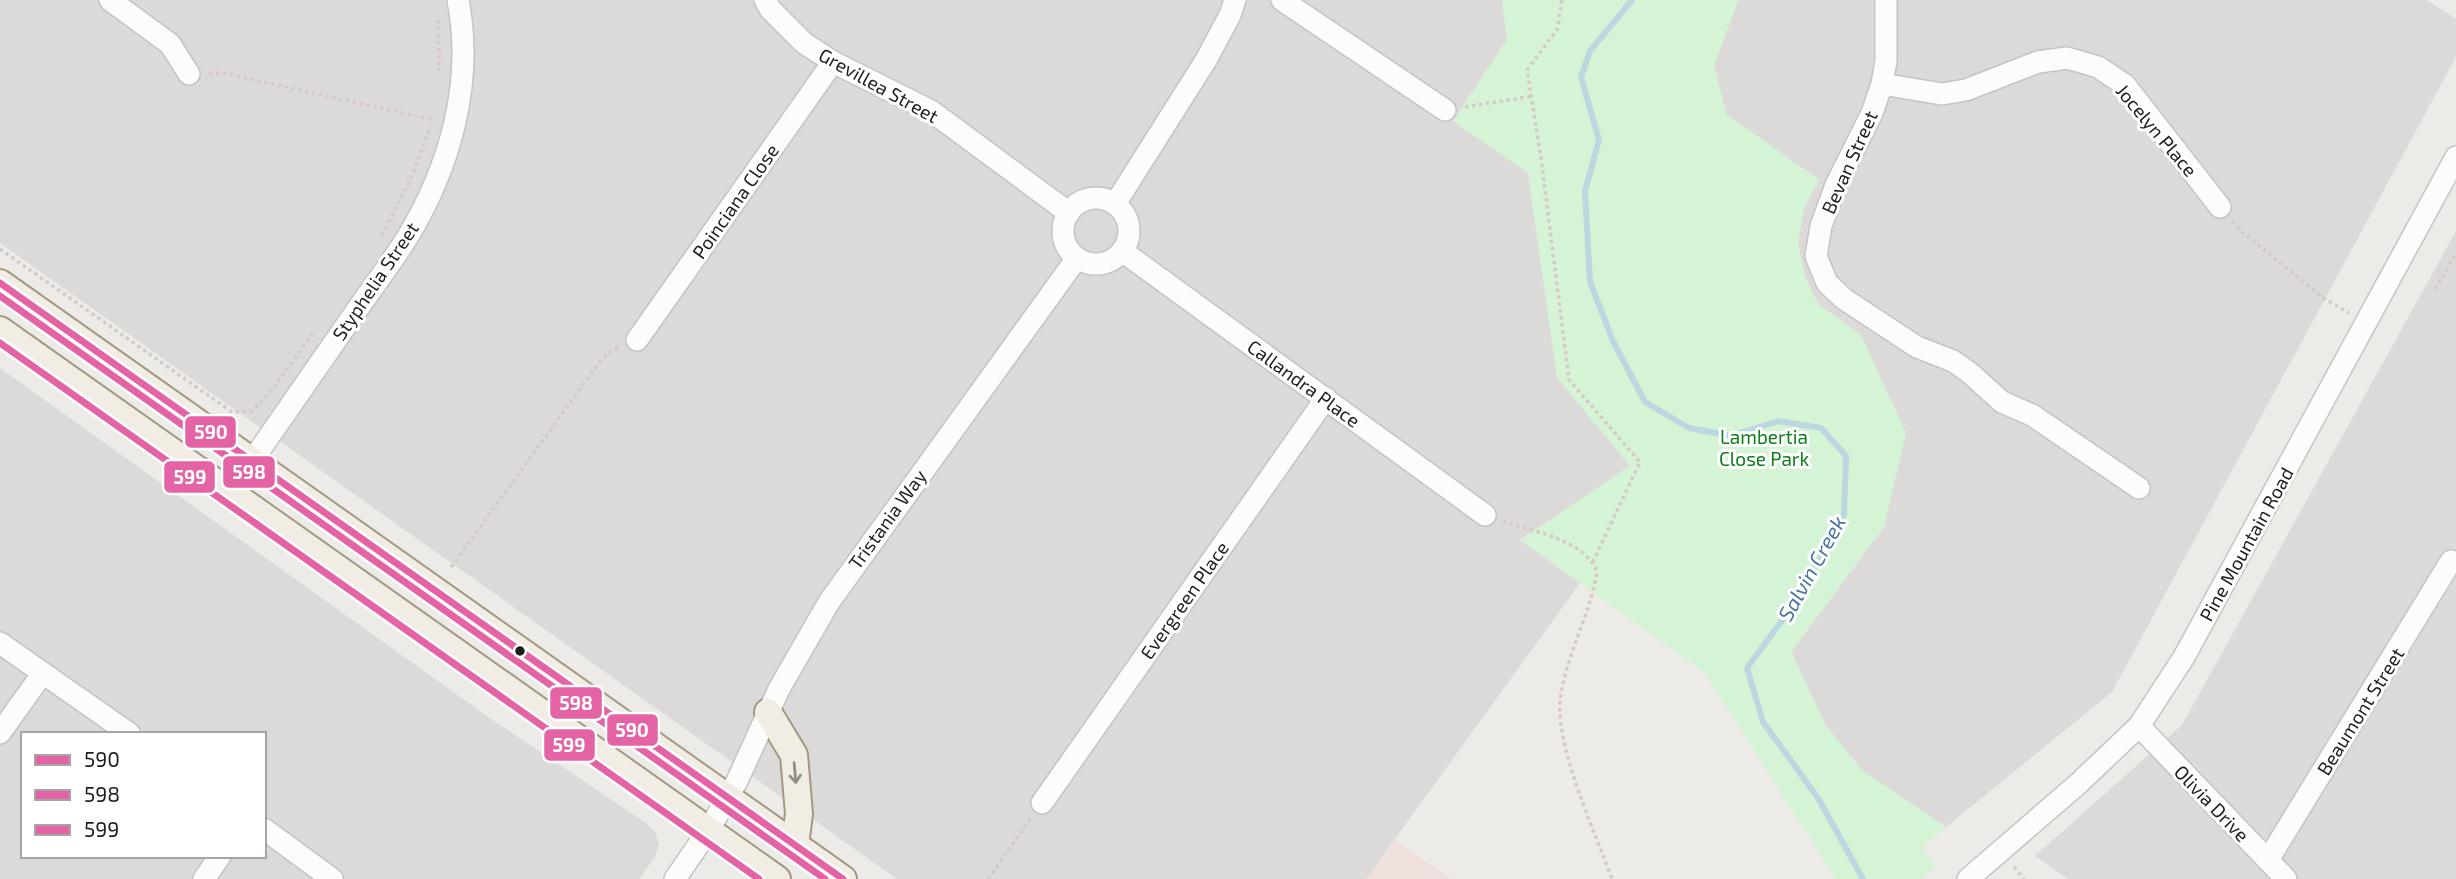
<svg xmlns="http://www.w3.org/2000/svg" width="2456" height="879" font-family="'Exo 2',sans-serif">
  <rect width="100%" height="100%" fill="#edebe7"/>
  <g fill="#dcdad8" fill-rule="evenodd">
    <path d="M0 0H1502L1507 40 1453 121 1528 173 1557 377 1630 466 1520 540 1580 583 1366 879H897L0 243Z"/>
    <path d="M1738 0H2427L2456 19V57L2112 692 1946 827 1863 771 1826 726 1791 652 1884 527 1861 335 1818 304 1804 275 1798 242 1804 208 1819 180 1726 114 1714 66Z"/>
    <path d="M2456 231V879H2068L2035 856 2182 725Z"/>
    <path d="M0 368 484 714 646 823 655 832 659 844 655 857 639 879H0ZM23 734H264V856H23Z"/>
  </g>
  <path fill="#efdfdd" d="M1395 840 1451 879H1366Z"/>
  <path fill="#d5f3d5" d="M1502 0H1738L1714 66 1726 114 1819 180 1804 208 1798 242 1804 275 1818 304 1861 335 1906 433 1884 527 1791 652 1826 726 1863 771 1946 827 1922 848 1936 866 1922 879H1836L1705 673 1520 540 1630 466 1557 377 1528 173 1453 121 1507 40Z"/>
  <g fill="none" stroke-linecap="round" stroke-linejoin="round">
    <path stroke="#bbd7e0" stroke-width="6" d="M1632 0 1590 51 1581 77 1599 140 1585 191 1590 282 1613 341 1645 402 1689 428 1731 436 1778 421 1821 428 1846 456 1844 515 1795 603 1747 668 1763 722 1818 798 1863 879"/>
    <g stroke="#c5c4c3" stroke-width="24">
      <g id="minor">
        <path d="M110 0 170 44 189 74"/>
        <path d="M765 0 770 9 804 43 833 62 931 111 1069 213"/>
        <path d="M1282 0 1445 110"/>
        <path d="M1886 0V61L1882 84 1872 113 1836 185 1821 226 1816 256 1827 283 1844 299 1917 347 1953 361 1970 373 2002 402 2032 415 2139 488"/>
        <path d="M1882 84 1942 94 1966 90 2038 62 2067 58 2098 67 2125 85 2220 207"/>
        <circle cx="1096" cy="231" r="33"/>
        <path d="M1115 204 1206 60 1230 15 1235 0"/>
        <path d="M1122 251 1485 515"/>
        <path d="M637 340 833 62"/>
        <path d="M252 461C285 413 319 365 352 317 370 291 390 265 407 238 450 167 474 83 458 0"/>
        <path d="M0 643 130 734"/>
        <path d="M2139 726 2286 879"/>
        <path d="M0 733 43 673"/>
        <path d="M1042 803 1326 398"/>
        <path d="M264 829 332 879"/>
        <path d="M2268 860 2451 561"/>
        <path d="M204 879 220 856"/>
        <path d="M675 879 708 831 737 781 779 689 829 602 1077 258"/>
        <path d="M1968 879 2078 784 2139 726 2184 657 2456 157"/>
      </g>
    </g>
    <g stroke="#a39983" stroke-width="30">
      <g id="major">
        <path d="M0 283 843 879"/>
        <path d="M0 330 777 879"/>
        <path d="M768 712 794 755 799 814 795 845"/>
      </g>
    </g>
    <g stroke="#d6c9c6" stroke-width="3.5" stroke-dasharray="3.5 3.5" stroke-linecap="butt">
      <path d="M1562 0 1557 30 1527 70 1541 158 1569 380 1640 462 1593 562"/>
      <path d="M438 20 439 71"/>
      <path d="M209 73H223L434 120"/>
      <path d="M1465 107 1533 96"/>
      <path d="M2232 221 2242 232 2325 299 2349 313"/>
      <path d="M382 235 410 181 429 130"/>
      <path d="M0 249 232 412 252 411 273 389 315 330"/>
      <path d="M2435 289 2456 254"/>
      <path d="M1503 521C1534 532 1584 539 1597 572 1590 616 1565 657 1560 701 1556 747 1595 833 1612 879"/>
      <path d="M451 567 599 363 611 351 619 348"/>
      <path d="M2014 867 2024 879"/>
      <path d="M988 879 1031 818"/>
    </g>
    <use href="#minor" stroke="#fcfcfb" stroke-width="21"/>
    <use href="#major" stroke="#f1ece4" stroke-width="26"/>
    <g stroke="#fff" stroke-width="12">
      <path id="bus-1" d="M0 283 843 879"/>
    </g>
    <g stroke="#fff" stroke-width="12">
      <path id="bus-2" d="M0 296 825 879"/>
    </g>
    <g stroke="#fff" stroke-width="12">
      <path id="bus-3" d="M0 343 759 879"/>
    </g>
    <use href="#bus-1" stroke="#e463a4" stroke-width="7"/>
    <use href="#bus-2" stroke="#e463a4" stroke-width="7"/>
    <use href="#bus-3" stroke="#e463a4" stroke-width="7"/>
  </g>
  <defs><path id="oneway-shaft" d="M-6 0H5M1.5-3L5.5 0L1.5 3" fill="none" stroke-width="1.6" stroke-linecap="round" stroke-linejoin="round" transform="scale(1.75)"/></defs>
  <use stroke="#928f8b" href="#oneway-shaft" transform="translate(795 773) rotate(85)"/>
  <circle fill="#1e1e1e" stroke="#fff" stroke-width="2.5" cx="520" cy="651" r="6"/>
  <g text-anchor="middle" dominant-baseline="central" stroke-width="6" stroke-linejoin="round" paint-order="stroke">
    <g font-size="19" fill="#1e1e1e" stroke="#fff">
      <text transform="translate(879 85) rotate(29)">Grevillea Street</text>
      <text transform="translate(2157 130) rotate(50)">Jocelyn Place</text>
      <text transform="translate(1849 162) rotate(-66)">Bevan Street</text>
      <text transform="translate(735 201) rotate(-55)">Poinciana Close</text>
      <text transform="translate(375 281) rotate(-56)">Styphelia Street</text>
      <text transform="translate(1304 383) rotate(36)">Callandra Place</text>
      <text transform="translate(887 519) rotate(-54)">Tristania Way</text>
      <text transform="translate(2246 544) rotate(-61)">Pine Mountain Road</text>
      <text transform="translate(1184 600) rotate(-55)">Evergreen Place</text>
      <text transform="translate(2360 711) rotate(-58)">Beaumont Street</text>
      <text transform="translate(2212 803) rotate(46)">Olivia Drive</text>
    </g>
    <g font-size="19" fill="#0c7d17" stroke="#fff">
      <text x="1764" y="436">Lambertia<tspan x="1764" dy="22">Close Park</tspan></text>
    </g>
    <g font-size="21" font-style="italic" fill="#4875a6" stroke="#fff">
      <text transform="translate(1811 568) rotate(-61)">Salvin Creek</text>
    </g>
  </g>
  <g stroke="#fff" stroke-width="2.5">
    <rect x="184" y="415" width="53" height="34" rx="7" fill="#e463a4"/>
    <rect x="222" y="455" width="54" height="34" rx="7" fill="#e463a4"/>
    <rect x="163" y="460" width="53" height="34" rx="7" fill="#e463a4"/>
    <rect x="549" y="686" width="54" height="34" rx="7" fill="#e463a4"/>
    <rect x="606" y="713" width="53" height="34" rx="7" fill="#e463a4"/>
    <rect x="543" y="728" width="53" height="34" rx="7" fill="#e463a4"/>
  </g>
  <g font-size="19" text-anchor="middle" font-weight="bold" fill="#fff">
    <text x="211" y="439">590</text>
    <text x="249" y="479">598</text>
    <text x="190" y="484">599</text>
    <text x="576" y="710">598</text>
    <text x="632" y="737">590</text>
    <text x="569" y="752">599</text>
  </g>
  <rect x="21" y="732" width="245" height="126" fill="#ffffff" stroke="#a5a5a5" stroke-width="2"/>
  <rect x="35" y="755" width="35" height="10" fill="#e463a4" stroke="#a5a5a5" stroke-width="2"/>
  <text x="84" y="767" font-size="21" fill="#1e1e1e">590</text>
  <rect x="35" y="790" width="35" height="10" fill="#e463a4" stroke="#a5a5a5" stroke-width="2"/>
  <text x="84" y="802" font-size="21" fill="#1e1e1e">598</text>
  <rect x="35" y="825" width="35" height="10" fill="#e463a4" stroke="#a5a5a5" stroke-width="2"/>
  <text x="84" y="837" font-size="21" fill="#1e1e1e">599</text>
</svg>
